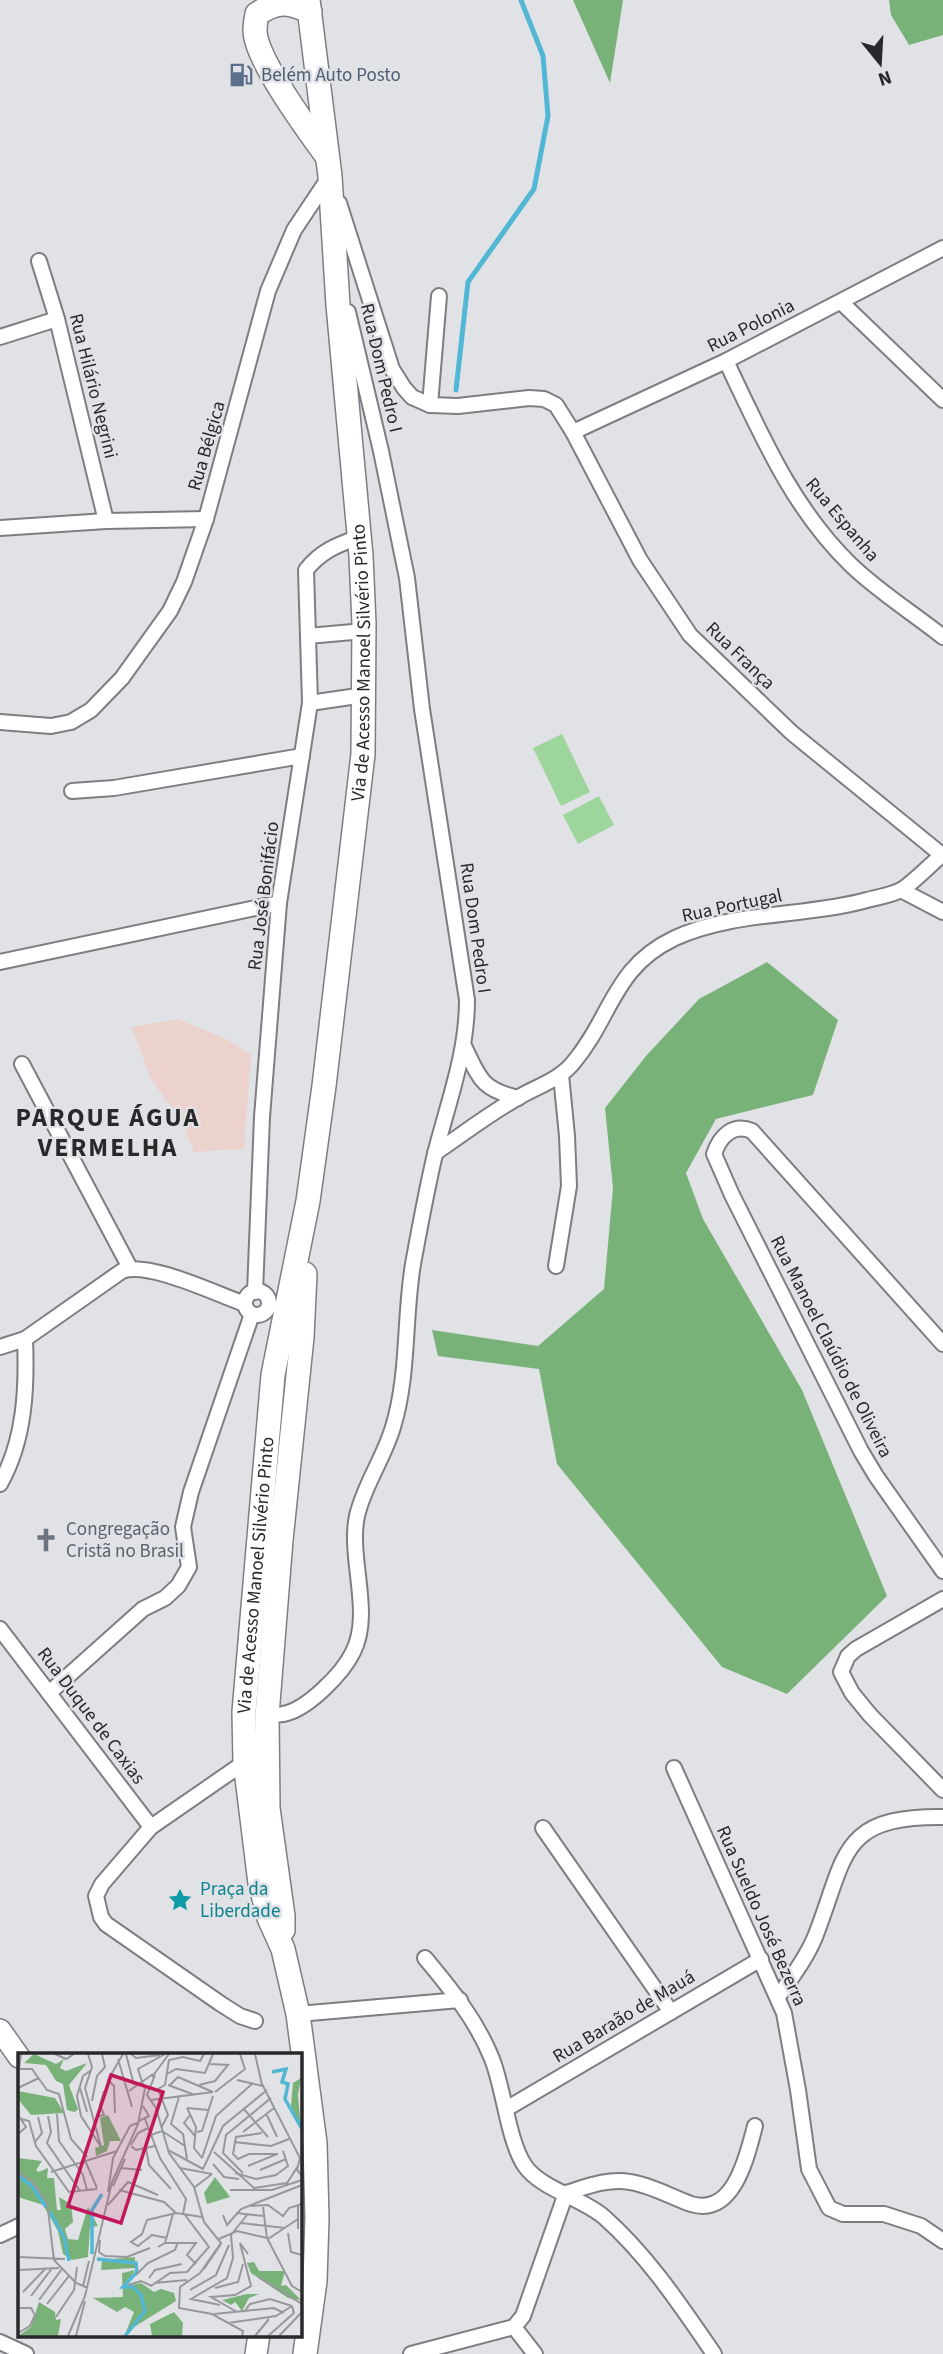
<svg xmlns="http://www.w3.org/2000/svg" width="943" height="2354" font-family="'Source Sans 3',sans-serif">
  <rect width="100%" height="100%" fill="#e1e2e6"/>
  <path fill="#ecd2cd" d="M178 1019 228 1040 251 1055 244 1149 194 1152 181 1120 152 1081 131 1027Z"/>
  <g fill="#9dd59c">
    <path d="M562 734 590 792 561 806 533 748Z"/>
    <path d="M599 796 614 825 578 844 563 815Z"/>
  </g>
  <g fill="#79b279">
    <path d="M573 0H623L610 83Z"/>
    <path d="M889 0H943V35L909 45 891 15Z"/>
    <path d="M767 962 838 1020 813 1095 716 1119 686 1173 703 1219 802 1390 887 1596 787 1694 722 1667 557 1464 539 1369 438 1356 432 1330 538 1346 604 1289 613 1188 605 1108 646 1056 699 999Z"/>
  </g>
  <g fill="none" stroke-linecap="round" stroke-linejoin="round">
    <path stroke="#52b7d4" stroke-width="5" d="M456 390 468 282 534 189 548 116 543 56 521 0"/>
    <g stroke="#7d7e82" stroke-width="18">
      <g id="street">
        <path d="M339 203 392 369 404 388 412 397 430 405 458 406 529 398 544 399 556 405 573 432 640 560 690 635 792 733 942 855"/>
        <path d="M39 261 57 319 106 521"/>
        <path d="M841 302 943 400"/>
        <path d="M0 337 57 319"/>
        <path d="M726 361C761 434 792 508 851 565 879 592 913 613 943 637"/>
        <path d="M430 405 439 296"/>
        <path d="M573 432 726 361 943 248"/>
        <path d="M0 528 106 521 206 519"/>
        <path d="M308 636 364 631"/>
        <path d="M310 703 364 695"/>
        <path d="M0 722 51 726 71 722 91 710 122 678 170 611 184 582 206 519 268 291 294 230 330 176"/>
        <path d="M72 791 114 788 302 756"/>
        <path d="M901 890 943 912"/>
        <path d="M0 962 279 903"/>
        <path d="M464 1046C480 1079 481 1089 518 1098"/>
        <path d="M22 1064 130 1268"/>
        <path d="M435 1153C463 1134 490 1113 519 1097 538 1086 559 1080 573 1063 612 1017 613 967 675 938 733 911 806 917 867 900 878 897 893 895 903 889 917 879 930 865 943 854"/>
        <path d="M556 1266 569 1186 567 1136 561 1075"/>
        <circle cx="257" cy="1303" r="12"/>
        <path d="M255 1292 262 1117 279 903 310 703 306 570C321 551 337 545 359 537"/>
        <path d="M943 1344 752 1131C733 1123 720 1136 714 1154L732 1195 861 1451 876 1476 943 1571"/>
        <path d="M0 1347 25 1339 122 1271C149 1261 216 1294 245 1304"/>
        <path d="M0 1484C25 1440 27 1388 25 1339"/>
        <path d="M943 1599 856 1649 848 1656 841 1672 852 1693 870 1715 943 1790"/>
        <path d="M0 1629 151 1827"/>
        <path d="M49 1693 143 1609 165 1598 178 1586 189 1567 183 1527 191 1492 252 1314"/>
        <path d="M267 1715C272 1715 278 1715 283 1714 307 1710 343 1673 353 1652 373 1613 348 1558 357 1516 364 1485 384 1458 393 1427 409 1375 404 1318 413 1264 420 1226 427 1187 436 1150 449 1100 467 1052 467 1000L422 709 407 578 381 451 348 312"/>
        <path d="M245 1762 151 1827 102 1884 96 1896 101 1917 106 1924 221 2004 240 2016 255 2021"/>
        <path d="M674 1768 784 2013 798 2090 809 2169 829 2208 843 2214H884L921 2226 943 2241"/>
        <path d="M543 1828 671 2012"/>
        <path d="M425 1958C451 1989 477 2021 492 2059 504 2089 508 2141 525 2166 541 2189 582 2198 604 2217 648 2256 681 2306 714 2354"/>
        <path d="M778 1997C791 1978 806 1959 815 1937 847 1856 838 1816 943 1817"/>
        <path d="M298 2014 460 2000"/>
        <path d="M506 2109 761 1959"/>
        <path d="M566 2193C586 2187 608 2178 630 2182 651 2185 671 2197 691 2204 734 2217 747 2156 755 2126"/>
        <path d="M0 2235 19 2226"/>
        <path d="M514 2327 535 2354"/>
        <path d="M0 2342 26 2354"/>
        <path d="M411 2354 514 2327 523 2316 566 2193"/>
      </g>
    </g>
    <g stroke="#7d7e82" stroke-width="24">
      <g id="secondary">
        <path d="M0 2030 19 2057"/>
        <path d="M256 2354 259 2335"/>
      </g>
    </g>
    <g stroke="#7d7e82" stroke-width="26">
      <g id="primary">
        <path d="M310 12C289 1 277 1 257 14 256 19 255 26 255 31 256 60 308 130 326 155"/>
        <path d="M283 1930V1916L268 1808 267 1715 281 1540 302 1337 305 1274"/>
        <path id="s1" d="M305 2354 315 2281 317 2218 315 2143 298 2014 283 1949 269 1918 260 1883 245 1762 244 1712 273 1375 308 1201 324 1086 363 754 364 624 361 556 338 305 330 176 308 0"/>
      </g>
    </g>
    <use href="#street" stroke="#fff" stroke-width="14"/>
    <use href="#secondary" stroke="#fff" stroke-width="21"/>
    <use href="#primary" stroke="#fff" stroke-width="23"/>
  </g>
  <defs>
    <g id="fuel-bare" transform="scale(1.89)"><path d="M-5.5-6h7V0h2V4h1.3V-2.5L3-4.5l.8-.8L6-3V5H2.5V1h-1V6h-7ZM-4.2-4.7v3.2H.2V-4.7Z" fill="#5c6f8a" stroke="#e1e2e6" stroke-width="2.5" paint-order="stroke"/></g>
    <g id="church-bare" transform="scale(1.89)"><path d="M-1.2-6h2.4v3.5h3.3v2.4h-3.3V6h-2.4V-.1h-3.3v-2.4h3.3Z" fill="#6b7280" stroke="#e1e2e6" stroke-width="2.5" paint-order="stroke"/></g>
    <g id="sight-bare" transform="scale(1.89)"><path d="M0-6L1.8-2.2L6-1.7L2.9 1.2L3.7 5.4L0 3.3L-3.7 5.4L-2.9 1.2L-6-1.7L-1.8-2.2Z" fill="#0f9aa8" stroke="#e1e2e6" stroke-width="2.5" paint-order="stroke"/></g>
  </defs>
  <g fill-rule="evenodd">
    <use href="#fuel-bare" x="241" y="75"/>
    <use href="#church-bare" x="46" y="1540"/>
    <use href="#sight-bare" x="180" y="1900"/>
  </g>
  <g text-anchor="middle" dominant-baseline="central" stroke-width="5" stroke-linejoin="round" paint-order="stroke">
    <g font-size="19" fill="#4e5e75" stroke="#e1e2e6" text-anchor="start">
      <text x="261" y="75">Belém Auto Posto</text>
    </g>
    <g font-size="19" fill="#29292b" stroke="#e1e2e6">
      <text transform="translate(751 326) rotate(-27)">Rua Polonia</text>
      <text transform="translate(381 368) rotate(77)">Rua Dom Pedro I</text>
      <text transform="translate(93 386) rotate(76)">Rua Hilário Negrini</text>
      <text transform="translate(207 446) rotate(-74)">Rua Bélgica</text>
      <text transform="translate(842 520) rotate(50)">Rua Espanha</text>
      <text transform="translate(740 656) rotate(44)">Rua França</text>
      <text stroke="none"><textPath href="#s1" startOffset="1708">Via de Acesso Manoel Silvério Pinto</textPath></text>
      <text transform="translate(264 896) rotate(-83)">Rua José Bonifácio</text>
      <text transform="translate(732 906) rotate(-12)">Rua Portugal</text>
      <text transform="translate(475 928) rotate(82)">Rua Dom Pedro I</text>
      <text transform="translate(831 1347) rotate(63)">Rua Manoel Claúdio de Oliveira</text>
      <text stroke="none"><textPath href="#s1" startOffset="788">Via de Acesso Manoel Silvério Pinto</textPath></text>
      <text transform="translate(91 1716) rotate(53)">Rua Duque de Caxias</text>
      <text transform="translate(761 1916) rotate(66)">Rua Sueldo José Bezerra</text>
      <text transform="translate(624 2017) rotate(-31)">Rua Baraão de Mauá</text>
    </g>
    <g font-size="19" fill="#5b616d" stroke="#e1e2e6" text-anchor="start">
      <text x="66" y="1529">Congregação<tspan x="66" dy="22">Cristã no Brasil</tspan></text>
    </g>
    <g font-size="19" fill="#0d838f" stroke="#e1e2e6" text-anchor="start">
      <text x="200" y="1889">Praça da<tspan x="200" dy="22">Liberdade</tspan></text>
    </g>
    <g font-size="26" font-weight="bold" letter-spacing="2" fill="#29292b" stroke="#e1e2e6">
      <text x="108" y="1117">PARQUE ÁGUA<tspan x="108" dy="30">VERMELHA</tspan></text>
    </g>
  </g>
  <g transform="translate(18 2053)">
    <rect width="284" height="284" fill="#e1e2e6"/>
    <path d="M16 1 38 11 46 6 42 15 48 18 69 10 51 32 60 56 57 59 49 57 45 31 38 28 28 12 6 10ZM283 25 280 42 283 76 273 53 275 30ZM0 38 37 45 46 60 13 62 0 46ZM90 62 103 88H92L89 98 78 103 77 95 86 92 82 65ZM0 105 24 108 18 117 21 119 30 115 29 125H36L39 157H43L41 144 53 151 55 169 47 176 50 186 60 187 70 154 80 173 72 174 70 204 54 207 45 201 40 178 25 152 0 144ZM197 124 212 144 189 151 186 140ZM117 204V215L83 217 84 207ZM236 209 241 218H267L263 233 268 232 283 247 270 245 233 220 229 210ZM117 217 107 233 123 230 136 239 143 236 156 240 158 248 108 279 116 259 107 254 99 259 75 245 105 244 104 220ZM229 241H241L231 245 224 258 217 249 213 252 204 247ZM21 249 37 259 38 267 43 266 40 283H0L13 274ZM156 259 165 270 164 283H134L132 271Z" fill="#79b279"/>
    <path fill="none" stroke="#52b7d4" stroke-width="3.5" d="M254 19 268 16 264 29 270 31 267 46 284 76M0 123 13 132 28 154M32 159 46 184 51 208M74 201V157L84 141M79 206 118 210 119 219 105 234H115L123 242 127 258 107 283"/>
    <path fill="none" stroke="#97989b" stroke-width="2" d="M3 1 1 16H14L29 37 41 41 53 86 69 104M37 1 48 6 56 1M70 1 74 14 67 35 83 94M108 1 116 32M113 1 118 5 142 2M237 1 244 32M100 6 114 54M72 18 65 23 59 43 63 63 83 94M149 21 158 16 187 20 195 1M137 22 129 42 138 55 151 100 176 134 186 169 203 190 182 220 162 234 161 255 194 261 225 278 224 283M134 24 151 1M219 27 245 33M243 29 282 105 279 117 284 123M125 32 120 16 147 1M147 32 151 7 165 4 182 8 186 1M150 32 177 42M152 32 160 24 195 39M181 32 197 28 210 12 192 11M0 35 21 25M62 35 69 59M111 38 135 21M197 39 227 16 222 1M161 44 153 71 165 81 169 106M133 47 195 39M74 48 79 23 87 14 84 1M169 55 178 74 176 95 184 105M169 55 190 57M225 55 250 84M97 60 96 33 90 27 105 1M248 60 259 84M39 61 41 88 65 122 69 137M0 62 8 74 0 81M172 62 166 70 177 83M30 63 33 79 29 90 62 138M78 64 86 62 82 52 86 38M3 66 11 68 18 93 51 139 79 136M127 66 142 105 168 146 165 161M121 68 131 63 125 53M143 75 150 62 140 36 147 32M179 79 184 78 195 43M225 79 256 55M244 80 218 84 215 101 220 106 231 101H260M133 82 144 78 167 93M17 89 24 80 20 64M216 89 253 93 271 86M113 92 120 80 130 75M113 93 118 97 137 93M128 95 131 112 153 136M150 97 185 116 205 73 249 37M196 99 236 135 269 130 280 113M66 105 79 135M184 105 198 63 235 30M195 111 206 124 221 126M230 113 259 101M103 115 124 117M162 115 194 121M242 117 268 106M33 119 99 98M0 120 13 127 29 149 36 207 58 230 70 235M217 120 238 126 258 122 270 113 265 98M225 120 205 100 208 82 253 45M95 133 107 106M177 134 194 121M101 137 146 149 158 160M212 137H254L284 127M90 139 95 105 112 73 119 70M90 152 110 129 140 142M233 153 250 152 265 163 271 155 284 151M245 154 249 185 274 233 284 239M158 160 184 164M218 160 246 163M205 162 209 172 223 156 284 132M223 170 267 175M280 176V152M270 180 273 199 284 202M149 185 134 182 120 193 113 189 124 181 129 167 158 160M201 186 219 178 249 185M250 186 280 166M82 187 81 199 87 203 109 204 132 195M147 190H178L169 202 178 211M140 194 147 190 155 161M0 204 47 206M186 216 203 191M0 217 41 215M118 222 130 210 157 197 160 189M240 224 284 251M131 225 137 217 164 211M136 230 169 227M110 232 123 228 134 233M65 233 71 208M133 233 152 220 169 219 191 194 167 162M197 235 220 229 225 211M172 237 198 222 211 192M5 239 28 215M13 243 35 214M21 247 44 216M29 251 51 223M202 252 173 246 209 225 215 205 213 182 229 162M0 255H13L17 262 12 273 0 280M219 259 193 244 217 242 233 233 222 190 230 201M226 259 232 251 252 246 274 253M196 261 256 255 266 260M38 264 56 237 59 214M210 270 258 263 274 253M50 283 67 243 94 129 120 71 127 35M58 283 67 248M237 283 251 266M250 283 276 260 274 253M261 283 284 259"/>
    <path fill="#c2185b" fill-opacity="0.15" stroke="#c2185b" stroke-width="3.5" d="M93 22 145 39 103 170 50 153Z"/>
    <rect width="284" height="284" fill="none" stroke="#29292b" stroke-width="3.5"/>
  </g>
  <g transform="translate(880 63) rotate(162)" stroke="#e1e2e6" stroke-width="5" paint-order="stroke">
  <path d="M0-5L12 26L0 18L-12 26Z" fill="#29292b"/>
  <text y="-10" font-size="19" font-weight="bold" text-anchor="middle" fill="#29292b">N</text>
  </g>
</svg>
